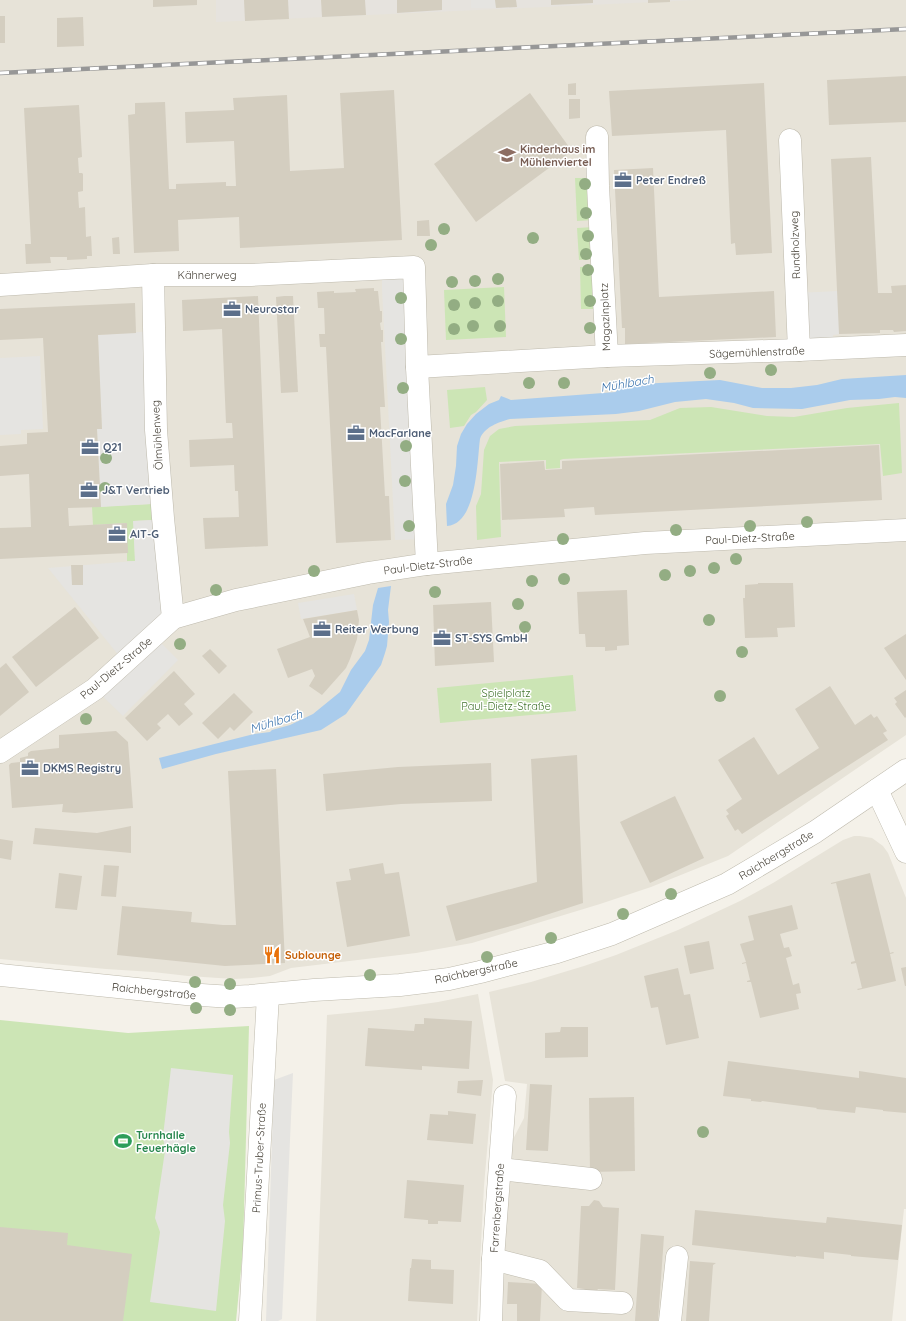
<svg xmlns="http://www.w3.org/2000/svg" width="906" height="1321" font-family="Quicksand,sans-serif">
  <rect width="100%" height="100%" fill="#f4f1e9"/>
  <g fill="#e7e3d8">
    <path d="M0 0H906V735L728 856 651 887 600 904 472 943 416 953 291 968 270 976 252 978 234 979 188 976 153 972 106 969 0 959Z"/>
    <path d="M854 836H860L872 838 883 846 888 853 906 898V1209H904L892 1321H501L510 1145 524 1118 527 1084 505 1081 489 992 531 982 584 966 616 955 678 930 740 901 773 883 843 840Z"/>
    <path d="M478 994 493 1080 484 1186 477 1321H316L327 1015 389 1009 438 1002Z"/>
  </g>
  <path fill="#e6e3de" d="M216 0H697L216 22Z"/>
  <g fill="#cce5b5">
    <path d="M575 178H592L593 220 577 221Z"/>
    <path d="M594 227 596 259 579 260 577 228Z"/>
    <path d="M596 266 598 309H581L580 267Z"/>
    <path d="M504 287 506 337 446 340 444 290Z"/>
    <path d="M485 387 487 400 476 412 471 415 464 426 450 428 447 390Z"/>
    <path d="M899 403 902 473 883 476 880 444 563 459 560 460V468L546 469V460L499 462 501 537 477 540 476 506 481 494 484 450 490 436 499 429 515 426 650 420 680 408 711 407 767 416 794 417 847 408Z"/>
    <path d="M151 504 153 520 134 521 135 561H127V523L93 525 92 507Z"/>
    <path d="M573 675 576 711 440 723 437 688Z"/>
    <path d="M0 1020 128 1033 249 1026 243 1249 236 1321H0Z"/>
  </g>
  <g fill="#e5e4e1">
    <path d="M471 0H495L496 8H471Z"/>
    <path d="M414 267 425 539 395 540 382 289V268Z"/>
    <path d="M838 291 840 334 833 335V349L799 350 797 293Z"/>
    <path d="M154 331 151 504 101 507 97 429H102L98 335Z"/>
    <path d="M40 356 43 429 21 430V434L0 435V358Z"/>
    <path d="M153 520 175 618 154 636 178 660 123 716 95 689 124 662 48 568 135 561 133 521Z"/>
    <path d="M354 594 357 610 301 619 298 603Z"/>
    <path d="M171 1068 233 1075 229 1132 230 1143 223 1205 225 1221 216 1311 150 1302 160 1232 155 1218 165 1151 163 1136Z"/>
    <path d="M293 1073 282 1319 278 1321H266L274 1080Z"/>
  </g>
  <g fill="#aaccec">
    <path d="M906 375V398L895 397 879 399 850 400 802 409 753 408 734 403 706 399 675 402 639 411 616 414 510 419C499 422 484 427 480 439 477 461 477 524 447 526L446 504 453 485 456 466 457 446 461 434 467 424 476 414 489 404 499 400 501 396 511 400 616 392 618 385 720 380 762 388H791L817 385 842 379Z"/>
    <path d="M391 586 388 610 389 622 387 646 385 653 381 665 346 714 321 730 216 754 162 769 159 758 254 734 270 732 272 730 290 725 313 714 340 692 351 670 365 651 369 640 373 605 378 588Z"/>
  </g>
  <g fill="#d4cec0">
    <path d="M153 0H197V5L153 7Z"/>
    <path d="M244 0H288L289 19 245 21Z"/>
    <path d="M321 0H365L366 15 322 17Z"/>
    <path d="M397 0H442V10L397 13Z"/>
    <path d="M495 0H516L517 7 496 8Z"/>
    <path d="M551 0H593V3L551 5Z"/>
    <path d="M648 0H670V2L648 3Z"/>
    <rect x="0" y="16" width="5" height="27"/>
    <path d="M83 17 84 46 57 47V18Z"/>
    <path d="M906 76V122L829 125 827 80Z"/>
    <path d="M576 83V95H568V84Z"/>
    <path d="M764 83 772 253 736 255 735 243 731 244 726 130 612 136 609 91Z"/>
    <path d="M394 90 402 240 240 248 239 217 178 220 179 251 134 253 128 115 135 114V103L165 102 169 189H176V184L226 182V186H236L234 141 186 143 185 112 234 110 233 98 287 95 290 171 344 168 340 93Z"/>
    <path d="M530 93 572 151 476 222 434 164Z"/>
    <path d="M569 99H580V118L569 119Z"/>
    <path d="M79 105 82 157 78 158 79 173H82L83 174V191L78 192 79 208 85 207 86 237 91 236 92 256H87V259L67 260V257H50L51 263 26 264 25 244H31L24 108Z"/>
    <path d="M871 157 878 293H892L891 286 906 285V331L894 332 893 330H880V333L839 334 831 159Z"/>
    <path d="M653 168 659 297 774 291 776 337 625 344V328H622L614 170Z"/>
    <path d="M429 220 430 236H417V221Z"/>
    <path d="M119 237 120 254H113L112 238Z"/>
    <path d="M374 288V291H378L380 311H382V322L380 323 381 330H383V342H381L385 407H380L385 496H389L391 540 336 543 326 347H320L319 334H325L324 308H318L317 292 334 291V293L356 292 355 289Z"/>
    <path d="M258 296 268 546 205 549 203 518 239 517 238 491H235L234 465 190 467 189 440 233 438 232 423H226L222 329 183 331 182 300Z"/>
    <path d="M284 296H293L298 392 281 393 276 297Z"/>
    <path d="M135 303 136 333 98 335 102 429H97L101 507 68 508 69 526 127 523 128 553 0 559V528L31 527 29 474 0 476V446L27 444V433L48 432 43 338 0 340V309Z"/>
    <path d="M879 445 882 500 595 515 594 507 564 509 565 517 502 520 500 464 544 461 545 470 562 469V461Z"/>
    <path d="M71 565H83V585H72Z"/>
    <path d="M758 583H793L795 627 777 628 778 637 745 638 743 598H745V585L758 584Z"/>
    <path d="M627 590 629 645 617 646V650L605 651V647H586L585 634H579L577 592Z"/>
    <path d="M491 602 494 662 435 666 433 605Z"/>
    <path d="M75 607 99 638 36 687 12 657Z"/>
    <path d="M357 610 359 620 357 639 350 659 346 668 322 695 309 686 315 676 312 669 288 678 277 649 310 637 303 619Z"/>
    <path d="M906 634V680L884 648Z"/>
    <path d="M210 649 227 666 219 674 202 656Z"/>
    <path d="M6 663 29 692 0 716V668Z"/>
    <path d="M174 671 195 694 184 704 193 714 179 726 168 714 157 724 161 728 147 741 125 718Z"/>
    <path d="M830 686 855 725 871 714 874 718 877 716 887 731 883 733 888 740 742 834 738 829 735 831 726 816 729 814 726 810 742 799 718 760 754 737 778 775 819 748 795 709Z"/>
    <path d="M906 690V717L905 718 895 704 897 702 894 698Z"/>
    <path d="M234 693 253 712 234 731 230 727 218 739 202 723Z"/>
    <path d="M116 731 128 742 133 808 75 813 62 812 63 804 12 808 9 765 11 763 20 762V758L28 756V753L31 751 59 748V735Z"/>
    <path d="M577 755 583 903 518 924 456 941 446 906 537 882 531 759Z"/>
    <path d="M491 763 492 801 401 804 326 811 323 774 398 767Z"/>
    <path d="M276 769 285 963 225 966 117 955 122 906 192 912 191 922 223 925H236L228 771Z"/>
    <path d="M675 796 704 858 650 883 620 822Z"/>
    <path d="M131 826V853L33 844 35 828 97 833Z"/>
    <path d="M0 839 13 841 11 860 0 858Z"/>
    <path d="M383 863 385 874 399 872 410 936 347 947 336 882 351 880 349 869Z"/>
    <path d="M104 865 119 866 116 897 101 896Z"/>
    <path d="M59 873 82 876 77 910 55 908Z"/>
    <path d="M870 873 890 953 893 952 894 953 890 954 896 981 858 990 857 989 862 988 856 963 851 964V962L855 961 836 883 831 884V883Z"/>
    <path d="M792 905 798 929 780 934 784 948 789 947 792 956 786 958 793 985 799 983 801 993 796 994 799 1009 760 1018 751 982H747V981L750 980 746 963 742 964V963L746 962 740 944 754 940 748 916Z"/>
    <path d="M709 941 714 969 690 974 684 946Z"/>
    <path d="M906 967V986H905L901 968Z"/>
    <path d="M678 968 684 995 690 994 699 1038 666 1045 658 1007 651 1008 644 976Z"/>
    <path d="M424 1018 472 1021 469 1069 422 1066V1070L365 1066 368 1028 414 1031 415 1024H424Z"/>
    <path d="M561 1027H588V1057L545 1058V1033L560 1032Z"/>
    <path d="M728 1061 859 1078V1071L906 1078V1113L883 1111V1110L856 1107 855 1113 827 1110 816 1109 817 1108 762 1101 761 1102 751 1101V1099L723 1096Z"/>
    <path d="M483 1080 481 1096 457 1093 458 1081Z"/>
    <path d="M530 1084 552 1085 548 1151 526 1150Z"/>
    <path d="M634 1097 635 1171 590 1172 589 1098Z"/>
    <path d="M448 1111 476 1114 473 1144 427 1140 430 1114 448 1115Z"/>
    <path d="M407 1180 464 1185 461 1222 439 1221H438V1224H428V1220H427L404 1218Z"/>
    <path d="M594 1200 599 1201 603 1207 619 1208 615 1290 598 1289 594 1295H589L584 1289 577 1288 581 1206H589Z"/>
    <path d="M695 1210 826 1223 827 1217 902 1225 898 1260 851 1256V1255L824 1252V1259L796 1256V1257L692 1245Z"/>
    <path d="M0 1227 68 1233 67 1245 132 1254 123 1321H0Z"/>
    <path d="M641 1234 664 1236 658 1321H635Z"/>
    <path d="M412 1259 431 1260V1269L454 1270 453 1304 408 1301 410 1268H411Z"/>
    <path d="M690 1261 716 1263 713 1265 709 1321H686Z"/>
    <path d="M508 1282 542 1284 540 1321H517V1304H507Z"/>
  </g>
  <g fill="none" stroke-linecap="round" stroke-linejoin="round">
    <g stroke="#bebaad" stroke-width="23">
      <g id="minor">
        <path d="M597 137 598 186 607 356"/>
        <path d="M790 140 799 350"/>
        <path d="M153 275 156 430 163 518 173 618"/>
        <path d="M0 285 153 275H251L414 267 417 367 427 564"/>
        <path d="M417 367 607 356 799 350 906 345"/>
        <path d="M0 752 95 689 173 618 236 600 368 573 427 564 645 543 906 530"/>
        <path d="M877 790 906 852"/>
        <path d="M0 975 186 994 232 997 250 996 314 990 400 985 449 979 480 972 557 952 612 934 727 884 815 832 906 770"/>
        <path d="M500 1169 591 1179"/>
        <path d="M493 1259 540 1271 568 1300 622 1303"/>
        <path d="M250 1321 268 995"/>
        <path d="M491 1321 493 1259 505 1096"/>
        <path d="M670 1321 677 1257"/>
      </g>
    </g>
    <use href="#minor" stroke="#fff" stroke-width="22"/>
    <g stroke="#979797" stroke-width="4.5">
      <path id="rail" d="M0 73 906 29"/>
    </g>
    <use href="#rail" stroke="#fff" stroke-width="3" stroke-dasharray="9" stroke-linecap="butt"/>
  </g>
  <g fill="#93ad83">
    <circle cx="585" cy="184" r="6"/>
    <circle cx="586" cy="213" r="6"/>
    <circle cx="444" cy="229" r="6"/>
    <circle cx="588" cy="236" r="6"/>
    <circle cx="533" cy="238" r="6"/>
    <circle cx="431" cy="245" r="6"/>
    <circle cx="586" cy="254" r="6"/>
    <circle cx="588" cy="270" r="6"/>
    <circle cx="498" cy="279" r="6"/>
    <circle cx="475" cy="281" r="6"/>
    <circle cx="452" cy="282" r="6"/>
    <circle cx="401" cy="298" r="6"/>
    <circle cx="498" cy="301" r="6"/>
    <circle cx="590" cy="301" r="6"/>
    <circle cx="475" cy="303" r="6"/>
    <circle cx="454" cy="305" r="6"/>
    <circle cx="473" cy="326" r="6"/>
    <circle cx="500" cy="326" r="6"/>
    <circle cx="590" cy="328" r="6"/>
    <circle cx="454" cy="329" r="6"/>
    <circle cx="401" cy="339" r="6"/>
    <circle cx="771" cy="370" r="6"/>
    <circle cx="710" cy="373" r="6"/>
    <circle cx="529" cy="383" r="6"/>
    <circle cx="564" cy="383" r="6"/>
    <circle cx="403" cy="388" r="6"/>
    <circle cx="406" cy="446" r="6"/>
    <circle cx="106" cy="458" r="6"/>
    <circle cx="405" cy="481" r="6"/>
    <circle cx="105" cy="488" r="6"/>
    <circle cx="807" cy="522" r="6"/>
    <circle cx="409" cy="526" r="6"/>
    <circle cx="750" cy="526" r="6"/>
    <circle cx="676" cy="530" r="6"/>
    <circle cx="563" cy="539" r="6"/>
    <circle cx="736" cy="559" r="6"/>
    <circle cx="714" cy="568" r="6"/>
    <circle cx="314" cy="571" r="6"/>
    <circle cx="690" cy="571" r="6"/>
    <circle cx="665" cy="575" r="6"/>
    <circle cx="564" cy="579" r="6"/>
    <circle cx="532" cy="581" r="6"/>
    <circle cx="216" cy="590" r="6"/>
    <circle cx="435" cy="592" r="6"/>
    <circle cx="518" cy="604" r="6"/>
    <circle cx="709" cy="620" r="6"/>
    <circle cx="525" cy="627" r="6"/>
    <circle cx="180" cy="644" r="6"/>
    <circle cx="742" cy="652" r="6"/>
    <circle cx="720" cy="696" r="6"/>
    <circle cx="86" cy="719" r="6"/>
    <circle cx="671" cy="894" r="6"/>
    <circle cx="623" cy="914" r="6"/>
    <circle cx="551" cy="938" r="6"/>
    <circle cx="487" cy="957" r="6"/>
    <circle cx="370" cy="975" r="6"/>
    <circle cx="195" cy="982" r="6"/>
    <circle cx="230" cy="984" r="6"/>
    <circle cx="196" cy="1008" r="6"/>
    <circle cx="230" cy="1010" r="6"/>
    <circle cx="703" cy="1132" r="6"/>
  </g>
  <defs>
    <g id="school-bare" transform="scale(1.38)"><path d="M0-5L7-2L0 1L-7-2ZM-4 1L0 2.5L4 1V4Q0 6-4 4Z" fill="#8d6e63" stroke="#fff" stroke-width="2.5" paint-order="stroke"/></g>
    <g id="office-bare" transform="scale(1.38)"><path d="M-6-3h4V-5.5h4V-3h4V5H-6ZM-1-4.5V-3h2v-1.5ZM-6 0V1H6V0Z" fill="#5c6f8a" stroke="#fff" stroke-width="2.5" paint-order="stroke"/></g>
    <g id="restaurant-bare" transform="scale(1.38)"><path d="M-5-6h1v4h1v-4h1v4h1v-4h1v5L-1.5 .5V6h-2V.5L-5-1ZM5-6V6H3V1.5H1.5Q1.5-4 5-6Z" fill="#e8710a" stroke="#fff" stroke-width="2.5" paint-order="stroke"/></g>
    <g id="stadium-bare" transform="scale(1.38)"><path d="M0-5a6.5 5 0 1 0 0 10a6.5 5 0 1 0 0-10ZM-3.5-1.8h7v3.6h-7Z" fill="#2e9e5b" stroke="#fff" stroke-width="2.5" paint-order="stroke"/></g>
  </defs>
  <g fill-rule="evenodd">
    <use href="#school-bare" x="507" y="155"/>
    <use href="#office-bare" x="623" y="180"/>
    <use href="#office-bare" x="232" y="309"/>
    <use href="#office-bare" x="356" y="433"/>
    <use href="#office-bare" x="90" y="447"/>
    <use href="#office-bare" x="89" y="490"/>
    <use href="#office-bare" x="117" y="534"/>
    <use href="#office-bare" x="322" y="629"/>
    <use href="#office-bare" x="442" y="638"/>
    <use href="#office-bare" x="30" y="768"/>
    <use href="#restaurant-bare" x="272" y="955"/>
    <use href="#stadium-bare" x="123" y="1141"/>
  </g>
  <g text-anchor="middle" dominant-baseline="central" stroke-width="3" stroke-linejoin="round" paint-order="stroke">
    <g font-size="11" font-weight="bold" fill="#785e54" stroke="#fff" text-anchor="start">
      <text x="520" y="149">Kinderhaus im<tspan x="520" dy="13">Mühlenviertel</tspan></text>
    </g>
    <g font-size="11" font-weight="bold" fill="#4e5e75" stroke="#fff" text-anchor="start">
      <text x="636" y="180">Peter Endreß</text>
      <text x="245" y="309">Neurostar</text>
      <text x="369" y="433">MacFarlane</text>
      <text x="103" y="447">Q21</text>
      <text x="102" y="490">J&amp;T Vertrieb</text>
      <text x="130" y="534">AIT-G</text>
      <text x="335" y="629">Reiter Werbung</text>
      <text x="455" y="638">ST-SYS GmbH</text>
      <text x="43" y="768">DKMS Registry</text>
    </g>
    <g font-size="11" fill="#474238" stroke="#fff">
      <text transform="translate(795 245) rotate(-92)">Rundholzweg</text>
      <text x="207" y="275">Kähnerweg</text>
      <text transform="translate(605 317) rotate(-92)">Magazinplatz</text>
      <text transform="translate(757 352) rotate(-2)">Sägemühlenstraße</text>
      <text transform="translate(157 435) rotate(-93)">Ölmühlenweg</text>
      <text transform="translate(750 538) rotate(-3)">Paul-Dietz-Straße</text>
      <text transform="translate(428 565) rotate(-7)">Paul-Dietz-Straße</text>
      <text transform="translate(116 668) rotate(-40)">Paul-Dietz-Straße</text>
      <text transform="translate(776 855) rotate(-31)">Raichbergstraße</text>
      <text transform="translate(476 971) rotate(-12)">Raichbergstraße</text>
      <text transform="translate(154 991) rotate(6)">Raichbergstraße</text>
      <text transform="translate(259 1158) rotate(-87)">Primus-Truber-Straße</text>
      <text transform="translate(497 1208) rotate(-86)">Farrenbergstraße</text>
    </g>
    <g font-size="11" fill="#44752f" stroke="#fff">
      <text x="506" y="693">Spielplatz<tspan x="506" dy="13">Paul-Dietz-Straße</tspan></text>
    </g>
    <g font-size="11" font-weight="bold" fill="#c56008" stroke="#fff" text-anchor="start">
      <text x="285" y="955">Sublounge</text>
    </g>
    <g font-size="11" font-weight="bold" fill="#27864d" stroke="#fff" text-anchor="start">
      <text x="136" y="1135">Turnhalle<tspan x="136" dy="13">Feuerhägle</tspan></text>
    </g>
    <g font-size="12" font-style="italic" fill="#3872ac" stroke="#fff">
      <text transform="translate(627 383) rotate(-10)">Mühlbach</text>
      <text transform="translate(276 721) rotate(-17)">Mühlbach</text>
    </g>
  </g>
</svg>
